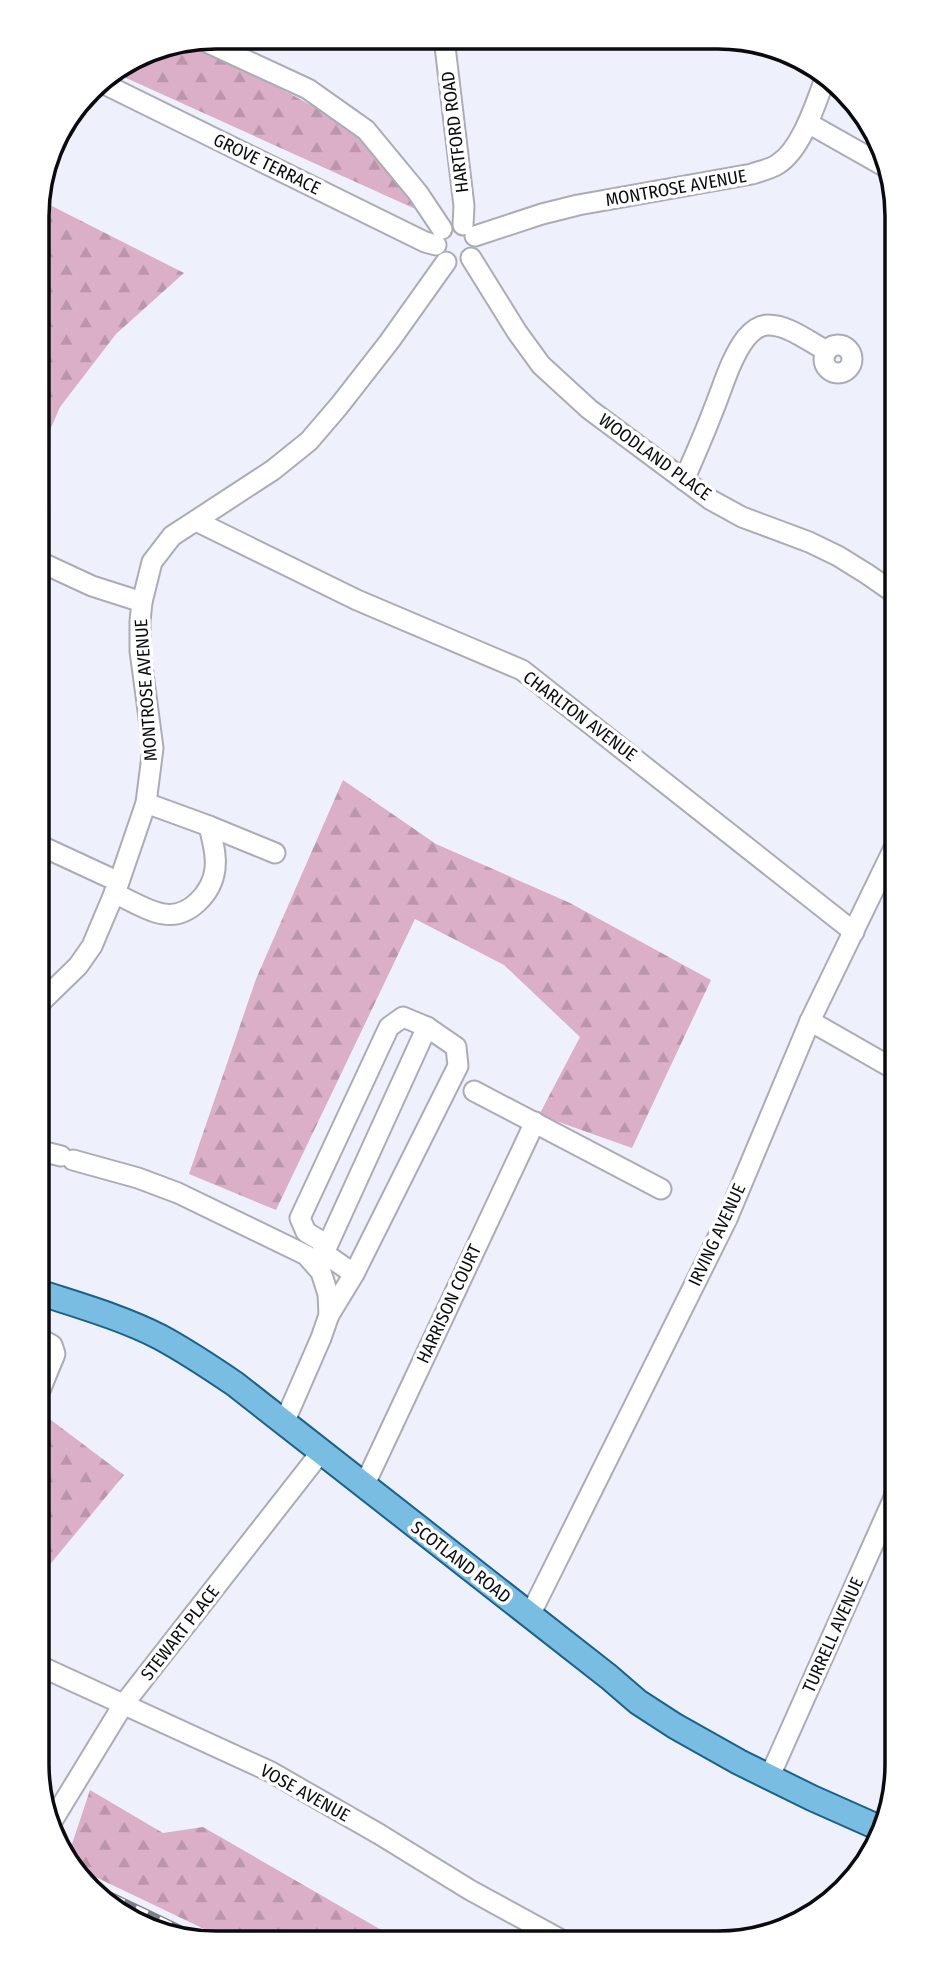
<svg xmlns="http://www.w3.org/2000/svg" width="934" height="1980" font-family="'Fira Sans Condensed',sans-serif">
  <defs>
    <pattern id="forest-firs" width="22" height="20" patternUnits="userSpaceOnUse" patternTransform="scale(1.75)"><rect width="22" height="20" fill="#dbafc8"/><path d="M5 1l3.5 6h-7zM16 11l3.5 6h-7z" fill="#bb95ab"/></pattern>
  </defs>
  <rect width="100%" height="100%" fill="#eef1fb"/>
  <g fill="url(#forest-firs)">
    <path d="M187 43 263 79 342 122 381 160 422 212 113 72 148 50Z"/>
    <path d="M40 200 184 273 116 334 60 407 38 458 37 204Z"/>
    <path d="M343 780 436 844 570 903 711 980 632 1148 539 1115 580 1037 504 965 415 919 276 1210 189 1174 256 979Z"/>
    <path d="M43 1414 124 1475 42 1574V1416Z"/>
    <path d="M90 1790 163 1833 203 1827 397 1939 227 1940 81 1870 69 1853Z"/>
  </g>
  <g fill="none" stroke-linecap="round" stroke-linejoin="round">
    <g stroke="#aaadb6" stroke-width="23">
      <g id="minor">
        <path d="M444 38 464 206 463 225"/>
        <path d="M202 40 308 89 366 130 418 193 442 229"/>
        <path d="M98 81 425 242 436 245"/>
        <path d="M808 123 891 170"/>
        <path d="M475 236 542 214 578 205 752 174C760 171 771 169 778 164 802 149 816 102 826 76"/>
        <path d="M471 258 517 332 541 365 589 409 711 500 742 517 809 542 838 556 867 574 893 592"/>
        <circle cx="838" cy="359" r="14"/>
        <path d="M684 480C694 457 704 435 713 411 723 387 730 359 746 338 752 331 759 325 768 325 789 325 809 342 827 351"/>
        <path d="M196 521 357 600 522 670 854 932"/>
        <path d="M38 561 92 586 142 602"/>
        <path d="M146 803 209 826 275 853"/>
        <path d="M39 845 119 882"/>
        <path d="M114 893C127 899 151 913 164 914 189 918 212 893 215 869 217 854 212 840 209 826"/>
        <path d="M40 1003 78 966 92 946 119 882 146 803 153 748 140 651V621L142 602 152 562 172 536 273 470 309 441 339 406 389 342 446 262"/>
        <path d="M810 1021 894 1069"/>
        <path d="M474 1091 661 1189"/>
        <path d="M41 1151 61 1156"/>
        <path d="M73 1160 138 1178 178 1193 306 1255 321 1272 328 1294 329 1315 321 1338 284 1423"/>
        <path d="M320 1258 324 1253 427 1027"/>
        <path d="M329 1315 354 1274 458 1066 456 1047 427 1027 403 1017 389 1027 300 1218 306 1232 321 1241 324 1253 354 1274"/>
        <path d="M41 1339 52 1345 55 1354 41 1388"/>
        <path d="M364 1486 535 1122"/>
        <path d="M530 1615 727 1219 810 1021 893 850"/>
        <path d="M42 1667 271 1772 379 1834 470 1890 558 1938"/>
        <path d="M769 1778 896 1493"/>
        <path d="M51 1823 123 1705 321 1452"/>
      </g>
    </g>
    <g stroke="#1a628b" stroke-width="28">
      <path id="major" d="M41 1293C81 1306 123 1318 160 1337 186 1351 210 1367 235 1384L609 1677 638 1702 675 1726 739 1762 812 1798 884 1830"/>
    </g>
    <use href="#minor" stroke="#fff" stroke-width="19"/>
    <use href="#major" stroke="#7abde2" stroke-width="24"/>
    <g stroke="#7e8087" stroke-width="7">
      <path id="rail" d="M89 1885 204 1940"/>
    </g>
    <use href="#rail" stroke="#fff" stroke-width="4.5" stroke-dasharray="13" stroke-linecap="butt"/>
  </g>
  <g text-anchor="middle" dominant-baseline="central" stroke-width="7" stroke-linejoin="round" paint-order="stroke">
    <g font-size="18" fill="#0a0b0e" stroke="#fff">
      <text transform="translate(455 132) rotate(-97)">HARTFORD ROAD</text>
      <text transform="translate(267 164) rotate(26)">GROVE TERRACE</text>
      <text transform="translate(676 188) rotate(-10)">MONTROSE AVENUE</text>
      <text transform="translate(655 457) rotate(36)">WOODLAND PLACE</text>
      <text transform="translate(146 690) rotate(-94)">MONTROSE AVENUE</text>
      <text transform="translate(580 716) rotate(37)">CHARLTON AVENUE</text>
      <text transform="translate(717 1235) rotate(-65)">IRVING AVENUE</text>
      <text transform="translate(449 1304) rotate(-65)">HARRISON COURT</text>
      <text transform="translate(461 1562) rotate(38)">SCOTLAND ROAD</text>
      <text transform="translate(180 1633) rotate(-52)">STEWART PLACE</text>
      <text transform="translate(833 1635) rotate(-66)">TURRELL AVENUE</text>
      <text transform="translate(305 1793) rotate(29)">VOSE AVENUE</text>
    </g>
  </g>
  <path d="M0 0H934V1980H0ZM216 49H718A167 167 0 0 1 885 216V1764A167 167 0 0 1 718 1931H216A167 167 0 0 1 49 1764V216A167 167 0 0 1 216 49Z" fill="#fff" fill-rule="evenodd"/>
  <path fill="none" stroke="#0a0b0e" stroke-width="3.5" d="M216 49H718A167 167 0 0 1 885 216V1764A167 167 0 0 1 718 1931H216A167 167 0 0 1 49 1764V216A167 167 0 0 1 216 49Z"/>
</svg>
